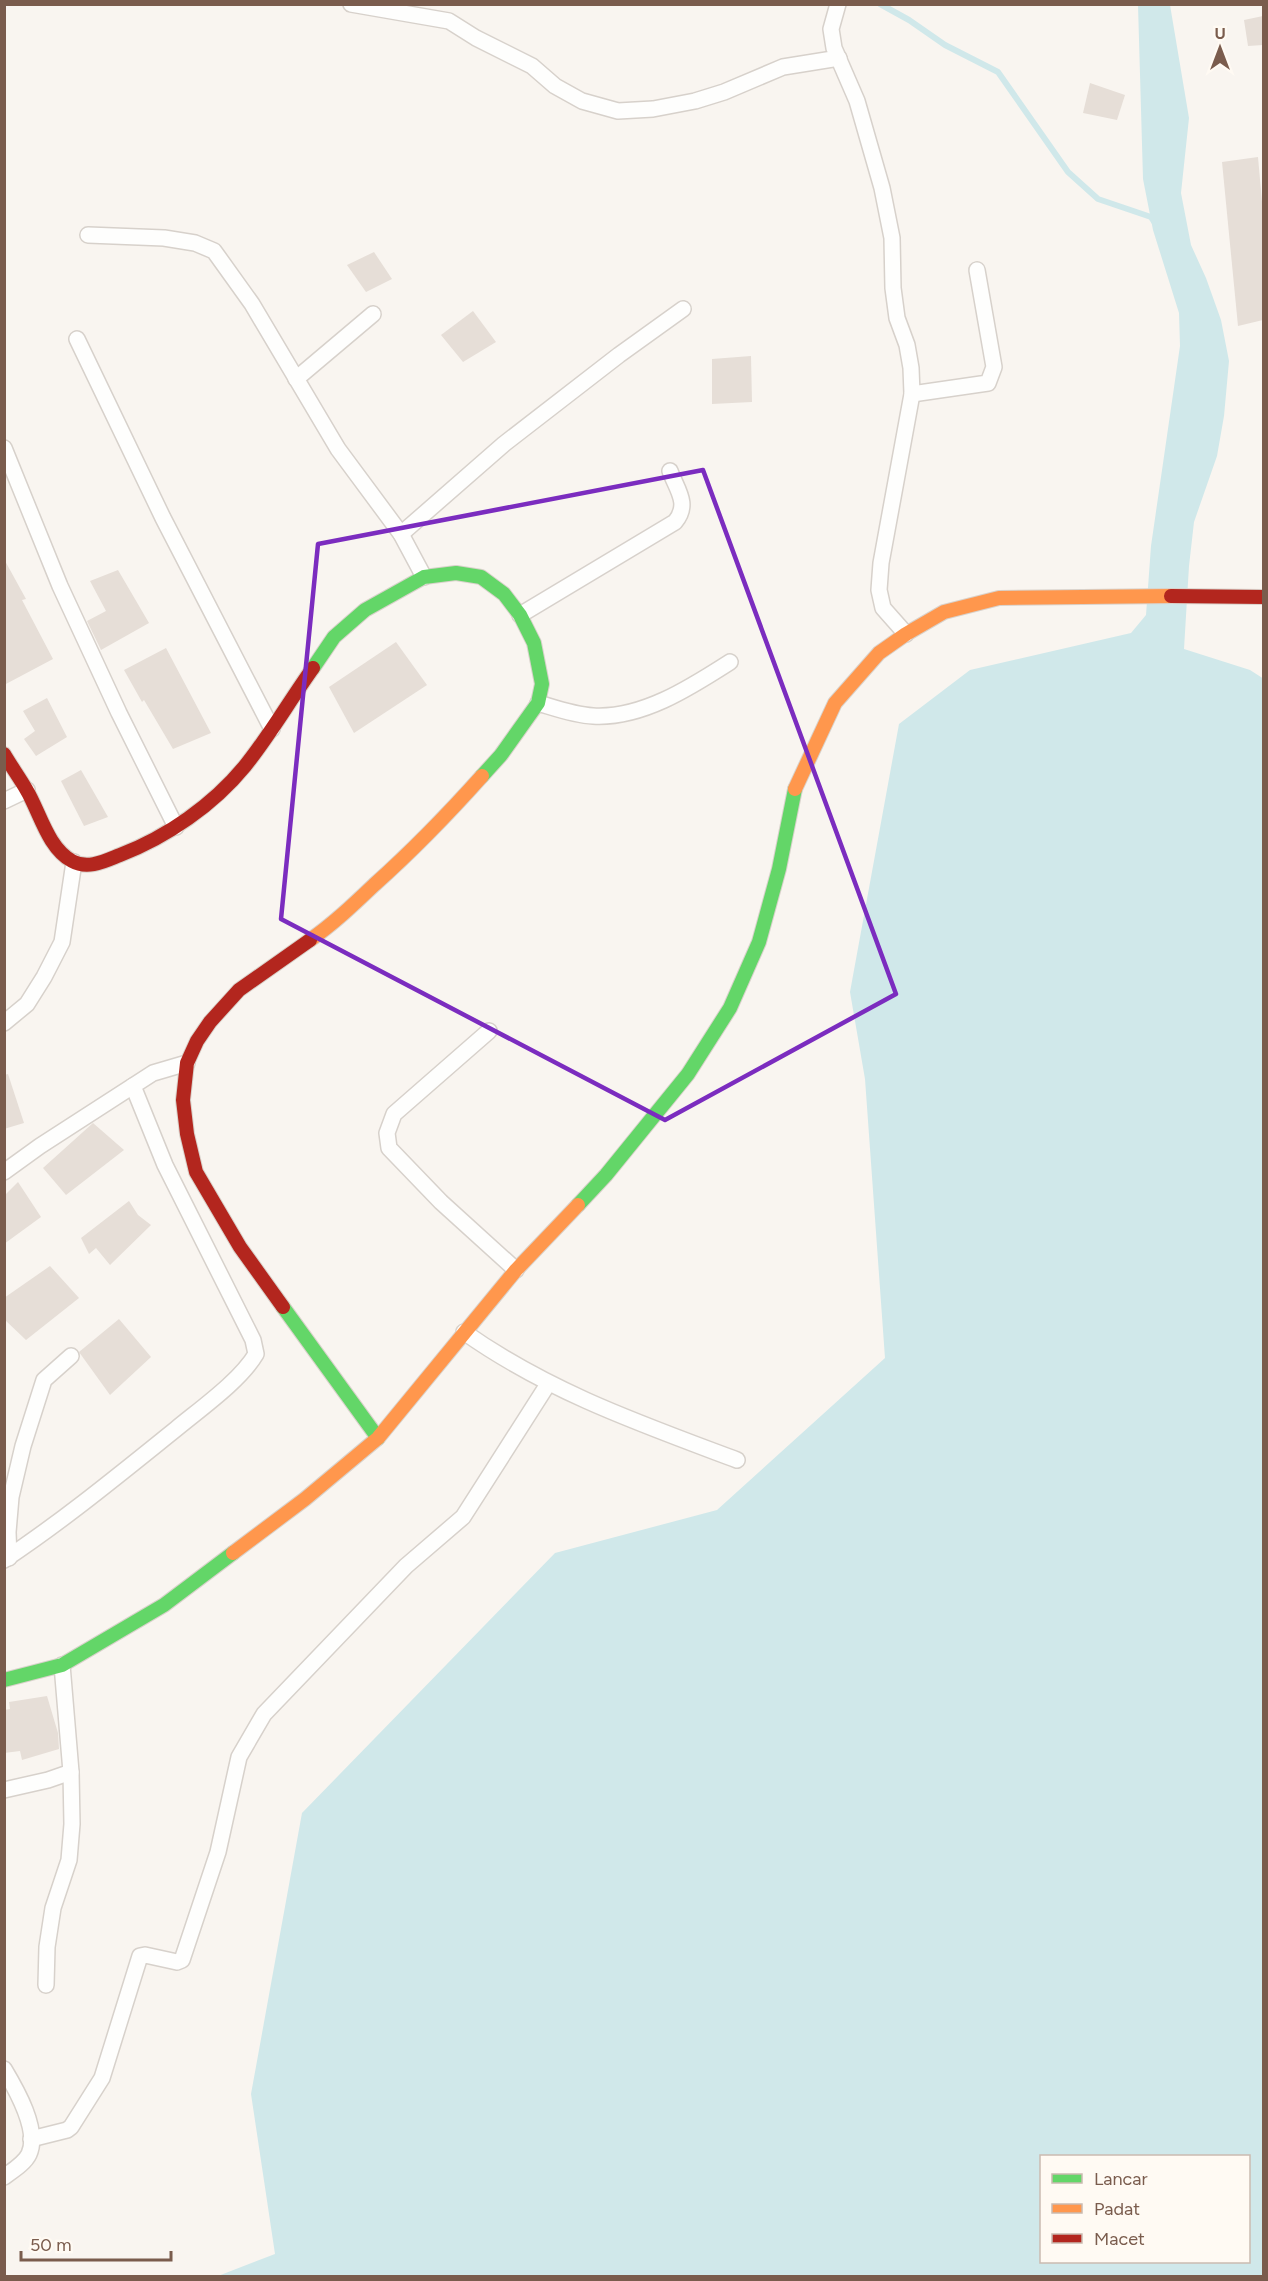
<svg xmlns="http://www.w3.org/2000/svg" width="1268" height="2281" font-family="Figtree,sans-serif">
  <rect width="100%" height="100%" fill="#f9f5f0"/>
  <path fill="#d0e8ea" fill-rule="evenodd" d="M1138 5H1170L1189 118 1181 193 1191 245 1206 278 1221 320 1229 361 1224 416 1217 456 1194 522 1189 566 1184 649 1250 670 1264 679 1263 2276H218L275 2254 251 2094 302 1813 555 1553 717 1510 885 1358 865 1079 850 992 899 724 970 670 1131 633 1146 615 1151 546 1180 346 1179 313 1153 230 1143 179ZM1042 2156H1248V2262H1042Z"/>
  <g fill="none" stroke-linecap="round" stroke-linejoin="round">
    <path stroke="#d0e8ea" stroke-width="6" d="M880 4 909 20 945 45 998 72 1068 172 1098 199 1151 217 1155 223"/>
  </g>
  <g fill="#e6ded7">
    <path d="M1263 16V45L1248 46 1244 20Z"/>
    <path d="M1090 83 1125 95 1117 120 1083 113Z"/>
    <path d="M1258 157 1263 213V320L1238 326 1222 162Z"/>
    <path d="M374 252 392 279 366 292 347 265Z"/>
    <path d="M473 311 496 342 463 362 441 335Z"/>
    <path d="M751 356 752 402 712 404V359Z"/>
    <path d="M4 559 26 599 22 600 53 659 4 685Z"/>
    <path d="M118 570 149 623 101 650 87 621 106 611 90 581Z"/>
    <path d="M396 642 427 685 354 733 329 687Z"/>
    <path d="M166 648 211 733 173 749 144 700 142 702 124 670Z"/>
    <path d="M47 698 67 737 36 756 24 739 35 731 23 711Z"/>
    <path d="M81 770 108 817 84 826 61 781Z"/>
    <path d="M8 1074 24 1123 4 1129V1075Z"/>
    <path d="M93 1123 124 1150 66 1195 43 1168Z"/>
    <path d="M18 1182 41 1217 4 1244V1196Z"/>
    <path d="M129 1201 138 1215 151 1225 110 1265 96 1248 89 1254 81 1238Z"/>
    <path d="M50 1266 79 1298 26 1340 4 1319V1298Z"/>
    <path d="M119 1319 151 1357 110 1395 79 1352Z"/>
    <path d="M47 1696 58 1733 59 1749 22 1760 20 1751 4 1753V1710L10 1709 9 1702Z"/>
  </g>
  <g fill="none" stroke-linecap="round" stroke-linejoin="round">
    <g stroke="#d7d1cb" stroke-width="18">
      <g id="street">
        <path d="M351 4 449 21 476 38 532 66 555 86 582 101 618 111 653 109 695 101 724 92 783 67 839 58"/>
        <path d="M838 4 831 29 834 48 857 101 882 188 892 238 893 288 897 318 907 345 911 368 912 394 881 563 879 590 883 608 906 634"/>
        <path d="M88 235 164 238 195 243 214 251 252 304 338 449 401 534 424 577"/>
        <path d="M77 339 163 518 272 729"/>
        <path d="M296 379 373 314"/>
        <path d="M912 394 988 383 994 367 977 270"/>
        <path d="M4 448 60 586 119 713 176 827"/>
        <path d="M401 534 504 444 619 355 683 309"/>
        <path d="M520 615 675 522C690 504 677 490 670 471"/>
        <path d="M538 703C555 708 574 715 593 716 642 719 691 687 730 662"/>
        <path d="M4 801 27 790"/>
        <path d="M4 1023 27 1004 44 977 62 942 74 862"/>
        <path d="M489 1031 394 1114 387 1133 389 1148 441 1202 516 1270"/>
        <path d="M4 1172 40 1146 153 1073 187 1063"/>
        <path d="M464 1332C549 1392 641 1424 737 1460"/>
        <path d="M9 1558 8 1532 11 1497 23 1446 44 1380 71 1356"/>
        <path d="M4 1560C64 1520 120 1474 176 1429 200 1409 240 1381 256 1354L253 1340 165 1165 133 1086"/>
        <path d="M4 1790 48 1780 71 1772 62 1665"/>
        <path d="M46 1985 47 1947 53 1908 69 1860 72 1824 71 1772"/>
        <path d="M4 2069C16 2089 40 2130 29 2154 25 2163 12 2171 4 2177"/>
        <path d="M31 2139 67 2130 71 2127 102 2078 140 1956 145 1955 177 1962 182 1960 218 1852 239 1757 264 1714 406 1566 463 1517 548 1384"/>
      </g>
    </g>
    <g stroke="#d9d2cb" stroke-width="16">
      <g id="fast">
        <path d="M313 668 334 637 365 610 424 577 456 573 481 577 504 594 520 615 534 643 542 684 538 703 501 755 482 776"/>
        <path d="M578 1205 606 1175 688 1074 730 1008 759 942 779 869 795 789"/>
        <path d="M283 1307 378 1438"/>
        <path d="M4 1680 62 1665 164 1605 233 1553"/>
      </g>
    </g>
    <g stroke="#d9d2cb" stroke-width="16">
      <g id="slow">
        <path d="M795 789 835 703 879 653 906 634 944 612 999 598 1171 596"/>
        <path d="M310 940C333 924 353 905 374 885 412 851 448 814 482 776"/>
        <path d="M233 1553 305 1499 378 1438 516 1270 578 1205"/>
      </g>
    </g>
    <g stroke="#d9d2cb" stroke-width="16">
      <g id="jam">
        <path d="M1171 596 1264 597"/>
        <path d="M4 754C11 766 19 777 26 789 40 812 47 847 72 861 88 870 105 861 120 855 167 837 213 805 245 766 270 735 290 700 313 668"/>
        <path d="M283 1307 240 1247 196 1172 187 1134 183 1100 187 1063 197 1041 210 1022 239 990 310 940"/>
      </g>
    </g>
    <use href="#street" stroke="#fefefd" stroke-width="15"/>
    <use href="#fast" stroke="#63d668" stroke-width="14"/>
    <use href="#slow" stroke="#ff974d" stroke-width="14"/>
    <use href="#jam" stroke="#b3261e" stroke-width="14"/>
  </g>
  <path fill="none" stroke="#7b2cbf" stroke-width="4.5" stroke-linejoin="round" d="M703 470 896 994 665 1120 281 919 318 544Z"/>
  <rect width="1268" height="2281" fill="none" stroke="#7a5c4d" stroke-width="12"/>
  <rect x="1040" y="2155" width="210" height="108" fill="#fffaf3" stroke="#cabbb1" stroke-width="1.5"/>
  <rect x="1052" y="2174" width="30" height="9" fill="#63d668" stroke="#cabbb1" stroke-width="1.5"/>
  <text x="1094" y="2185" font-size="18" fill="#7a5c4d">Lancar</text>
  <rect x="1052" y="2204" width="30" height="9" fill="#ff974d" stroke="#cabbb1" stroke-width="1.5"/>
  <text x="1094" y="2215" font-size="18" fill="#7a5c4d">Padat</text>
  <rect x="1052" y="2234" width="30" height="9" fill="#b3261e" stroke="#cabbb1" stroke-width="1.5"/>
  <text x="1094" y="2245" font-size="18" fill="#7a5c4d">Macet</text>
  <g transform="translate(1220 48)" stroke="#fffaf3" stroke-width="4.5" paint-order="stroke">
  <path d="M0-4.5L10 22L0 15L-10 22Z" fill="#7a5c4d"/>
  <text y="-9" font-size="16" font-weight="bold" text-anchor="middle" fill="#7a5c4d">U</text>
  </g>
  <path d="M21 2251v9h150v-9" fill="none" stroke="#7a5c4d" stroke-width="3"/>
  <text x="30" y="2251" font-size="18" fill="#7a5c4d" stroke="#fffaf3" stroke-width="4.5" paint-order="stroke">50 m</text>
</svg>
